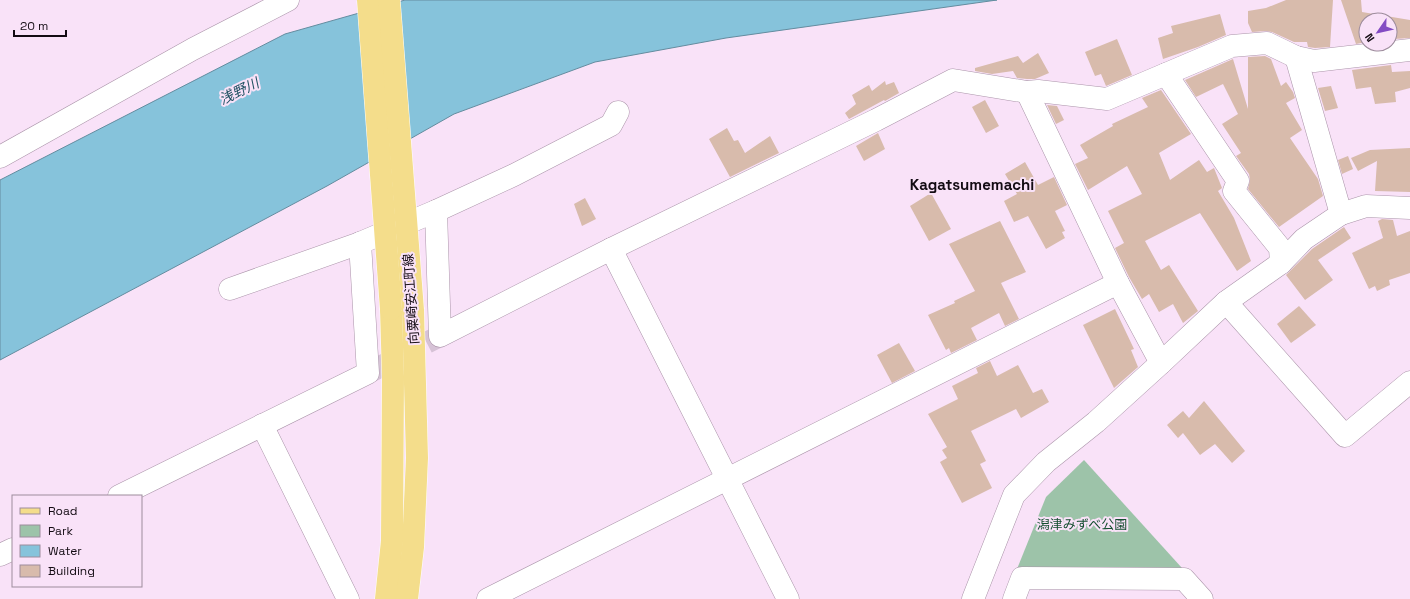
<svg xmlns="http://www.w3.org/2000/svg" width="1410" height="599" font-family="'Space Grotesk','Noto Sans JP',sans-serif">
  <rect width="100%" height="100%" fill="#f9e2f8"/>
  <path fill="#9dc3a9" d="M1084 460 1182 568 1017 569 1046 497Z"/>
  <path fill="#86c3db" stroke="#648c9f" d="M405 0H997L726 38 595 62 454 114 327 186 0 360V180L285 34Z"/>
  <g fill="#d8bbac">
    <path d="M1286 0H1333L1330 47 1315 48 1308 47 1307 42H1294L1272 32 1266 31 1252 32 1248 23V11L1266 8Z"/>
    <path d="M1341 0H1361L1362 12 1410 20V38L1394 39 1393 27 1390 28V20H1366V42L1356 44Z"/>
    <path d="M1220 14 1226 35 1198 47 1163 59 1158 38 1173 33 1171 26Z"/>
    <path d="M1117 39 1132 75 1106 86 1101 74 1095 76 1085 52Z"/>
    <path d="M1038 53 1049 73 1035 79H1027L1017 78 1013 71 992 74 975 71V68L1018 56 1023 63Z"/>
    <path d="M1265 56 1271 59 1281 86 1286 82 1293 92 1295 98 1286 103 1302 130 1290 138 1318 179 1323 196 1279 227 1248 189 1250 180 1249 174 1236 156 1241 153 1222 124 1238 114 1223 84 1196 97 1185 80 1233 59 1248 109V57Z"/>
    <path d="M1391 65 1392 72 1410 71V88L1395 92 1396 102 1375 104 1371 87 1356 89 1352 70Z"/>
    <path d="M885 81 886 85 894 82 899 93 885 101 884 100 849 119 845 113 856 104 852 95 869 85 872 91Z"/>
    <path d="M1331 86 1338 108 1325 111 1318 88Z"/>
    <path d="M1161 90 1191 134 1159 153 1170 180 1199 160 1207 172 1214 168 1222 188 1218 191 1234 218 1251 261 1237 271 1200 213 1145 241 1161 270 1169 265 1198 311 1183 323 1173 304 1159 312 1149 294 1142 299 1129 277 1115 248 1124 243 1108 211 1142 194 1127 166 1088 190 1075 164 1088 158 1080 145 1113 126 1112 124 1148 107 1142 98Z"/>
    <path d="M985 100 999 126 986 133 972 107Z"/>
    <path d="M1047 105 1057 106 1064 120 1056 124Z"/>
    <path d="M727 128 734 141 738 140 745 153 770 136 779 153 730 177 709 139Z"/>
    <path d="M878 133 885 149 864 161 856 146Z"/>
    <path d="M1410 148V192L1375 191 1377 161 1358 171 1351 158 1370 150Z"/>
    <path d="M1348 156 1353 169 1342 174 1338 160Z"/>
    <path d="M1025 162 1038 185 1054 177 1067 205 1055 211 1065 231 1062 232 1065 238 1046 249 1028 216 1014 222 1004 201 1017 194 1005 174Z"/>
    <path d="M931 193 951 229 929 241 910 206Z"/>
    <path d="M585 198 596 219 582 226 574 204Z"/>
    <path d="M1382 219 1393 220 1397 236 1410 231V273L1389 280 1390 285 1377 291 1375 286 1369 289 1352 253 1383 238 1378 221Z"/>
    <path d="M1000 221 1026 272 1001 283 1019 319 1005 326 999 313 971 328 977 340 951 353 949 348 946 350 928 315 955 303 954 301 975 291 949 244Z"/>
    <path d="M1344 227 1351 238 1318 260 1333 280 1305 300 1286 275 1312 249Z"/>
    <path d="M1299 306 1316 325 1291 343 1277 324Z"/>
    <path d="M1115 309 1134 349 1131 350 1138 367 1114 388 1083 325Z"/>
    <path d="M899 343 915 371 892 383 877 355Z"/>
    <path d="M990 361 997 376 1018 365 1033 393 1042 389 1049 402 1021 418 1016 409 971 431 986 461 980 464 992 488 962 503 940 462 947 458 942 450 947 447 928 414 958 399 952 386 978 373 976 368Z"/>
    <path d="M1204 401 1245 451 1232 463 1215 444 1200 455 1183 433 1178 438 1167 425 1183 411 1189 418Z"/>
  </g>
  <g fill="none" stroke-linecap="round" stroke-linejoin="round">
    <path stroke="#d6c2d6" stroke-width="22" stroke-dasharray="22 11" stroke-linecap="butt" d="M368 373 440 336"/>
    <g stroke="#ab95aa" stroke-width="23">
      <g id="minor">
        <path d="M1296 57 1341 214"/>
        <path d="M1166 74 1238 181 1234 191 1280 248 1281 263"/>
        <path d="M1027 92 1118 283"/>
        <path d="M0 157 193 49 288 0"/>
        <path d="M436 211 440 336 611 249 876 120 953 80 1027 92 1038 91 1107 99 1232 46 1267 43 1296 57 1314 61 1410 50"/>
        <path d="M611 249 788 599"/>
        <path d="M230 289 360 243 436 211 514 175 611 125 618 112"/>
        <path d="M1226 302 1345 436 1410 382"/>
        <path d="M262 425 348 599"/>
        <path d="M119 496 368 373 360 243"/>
        <path d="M0 555 13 549"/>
        <path d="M488 599 1118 283 1161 363"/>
        <path d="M973 599 1014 495 1046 462 1096 422 1161 363 1226 302 1281 263 1304 239 1341 214 1366 206 1410 208"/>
        <path d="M1014 599 1022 578 1184 579 1202 599"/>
      </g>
    </g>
    <g stroke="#fff" stroke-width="23">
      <g id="major">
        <path d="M386 599 392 541 393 377 391 309"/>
        <path d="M407 599 413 547 417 458 413 310"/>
      </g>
    </g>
    <use href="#minor" stroke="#fff" stroke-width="22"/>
    <use href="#major" stroke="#f4dd8b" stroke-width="22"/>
    <g stroke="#fff" stroke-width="23" stroke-linecap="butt">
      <g id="major-bridge">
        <path d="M368 0 391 309"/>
        <path d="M389 0 413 310"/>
      </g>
    </g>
    <use href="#major-bridge" stroke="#f4dd8b" stroke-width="22"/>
  </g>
  <g text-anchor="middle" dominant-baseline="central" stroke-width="4" stroke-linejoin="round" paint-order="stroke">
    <g font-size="13" fill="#130b13" stroke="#f9e2f8">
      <text transform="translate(411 299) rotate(-94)">向粟崎安江町線</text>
    </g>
    <g font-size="13" fill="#144e2f" stroke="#f9e2f8">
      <text x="1082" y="524">潟津みずべ公園</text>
    </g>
    <g font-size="14" font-style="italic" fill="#1e5061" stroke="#f9e2f8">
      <text transform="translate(239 91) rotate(-26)">浅野川</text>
    </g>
    <g font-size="15" font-weight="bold" fill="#130b13" stroke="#f9e2f8">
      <text x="972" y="184">Kagatsumemachi</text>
    </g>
  </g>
  <rect x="12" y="495" width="130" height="92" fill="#f9e2f8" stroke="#9d8c9c"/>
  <rect x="20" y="508" width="20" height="6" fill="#f4dd8b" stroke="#9d8c9c"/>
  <text x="48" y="515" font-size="12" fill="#130b13">Road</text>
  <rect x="20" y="525" width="20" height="12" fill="#9dc3a9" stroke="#9d8c9c"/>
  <text x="48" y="535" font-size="12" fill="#130b13">Park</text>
  <rect x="20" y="545" width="20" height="12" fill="#86c3db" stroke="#9d8c9c"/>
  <text x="48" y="555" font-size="12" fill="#130b13">Water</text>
  <rect x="20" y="565" width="20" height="12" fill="#d8bbac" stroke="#9d8c9c"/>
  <text x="48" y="575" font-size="12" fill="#130b13">Building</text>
  <g transform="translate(1378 32) rotate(236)"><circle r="19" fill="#f9e2f8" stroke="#9d8c9c"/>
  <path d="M0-3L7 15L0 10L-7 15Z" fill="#834bc3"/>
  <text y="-6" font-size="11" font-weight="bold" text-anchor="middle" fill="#130b13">N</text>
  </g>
  <path d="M14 30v6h52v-6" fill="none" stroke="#130b13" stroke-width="2"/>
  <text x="20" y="30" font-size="12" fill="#130b13" stroke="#f9e2f8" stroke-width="3" paint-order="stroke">20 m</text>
</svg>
